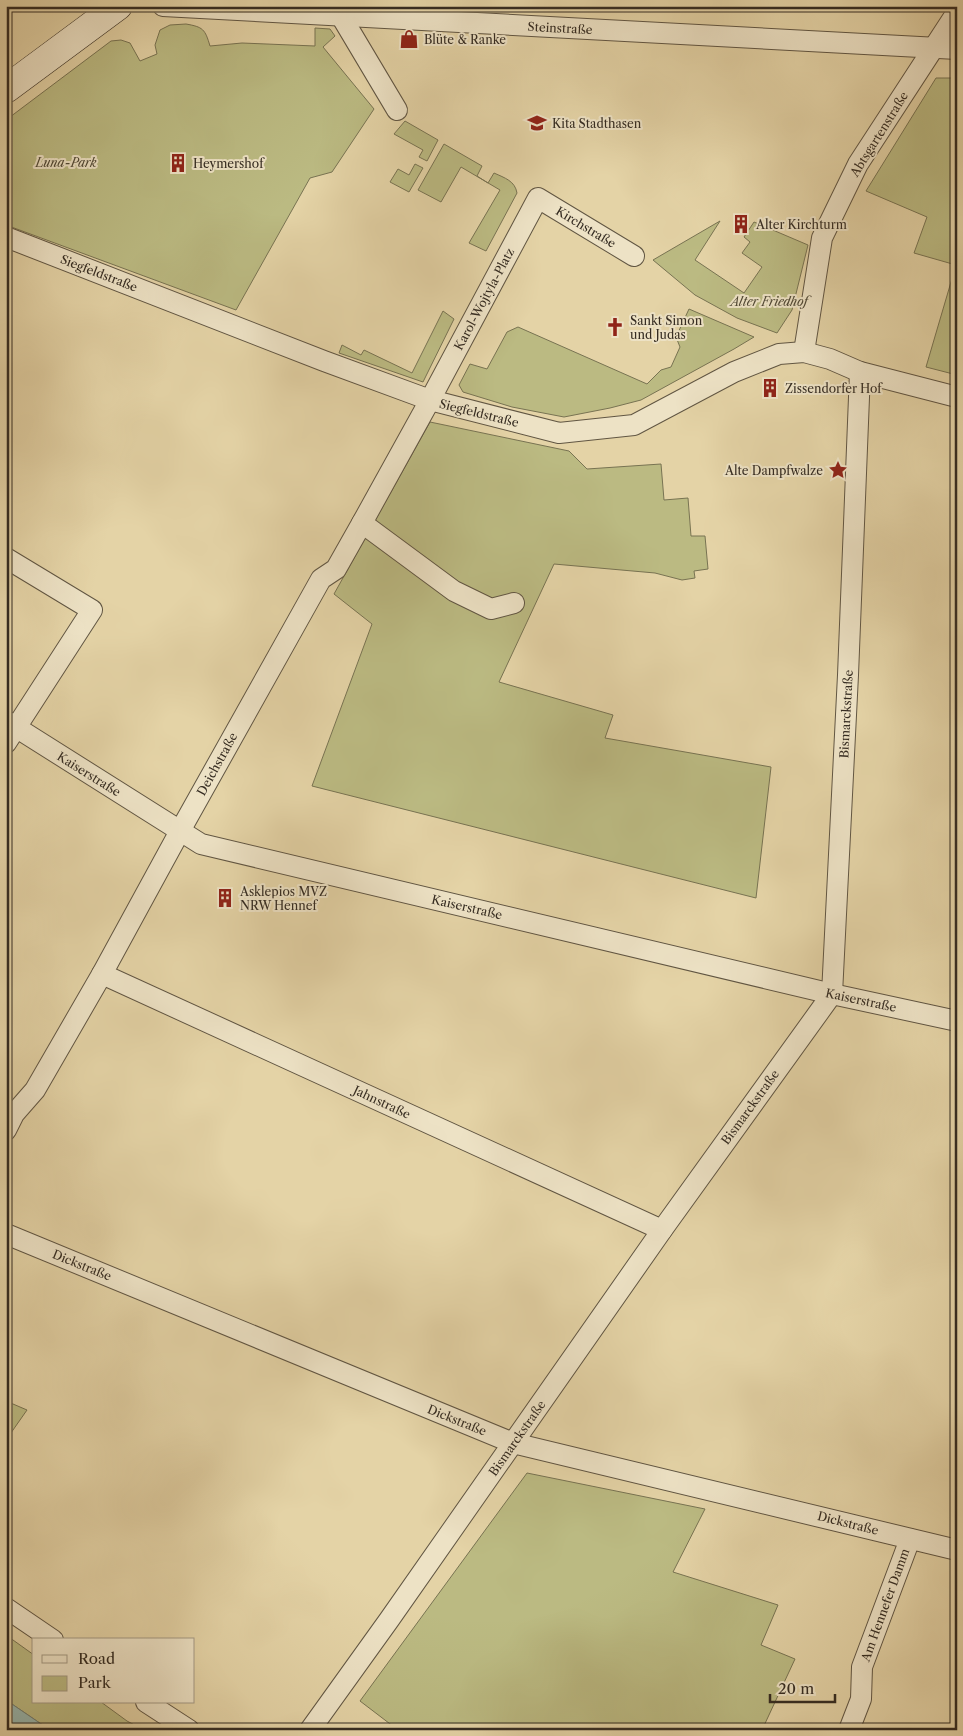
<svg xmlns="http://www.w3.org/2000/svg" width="963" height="1736" font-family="'Libre Caslon Text',serif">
  <rect width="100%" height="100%" fill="#e4d3a6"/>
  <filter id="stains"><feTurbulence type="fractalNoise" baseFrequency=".004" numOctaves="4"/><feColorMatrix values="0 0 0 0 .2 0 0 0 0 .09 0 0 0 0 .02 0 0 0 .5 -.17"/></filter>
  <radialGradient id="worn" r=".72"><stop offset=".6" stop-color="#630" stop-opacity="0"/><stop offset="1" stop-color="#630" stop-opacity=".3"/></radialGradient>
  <g fill="#bbba82" stroke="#787352">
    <path d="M186 24C203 27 205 29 210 46L242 43 315 46V28L330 29 335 36 323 47 374 109 332 172 310 178 236 310 6 225V120L111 41 121 40 130 43 140 61 157 54 155 45 160 30 170 25Z"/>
    <path d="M936 78H957V375L926 367 956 265 914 253 927 217 866 191Z"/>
    <path d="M405 121 438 140 427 161 419 157 423 150 394 134Z"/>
    <path d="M444 144 482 166 477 176 488 183 494 173C505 178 515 181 517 193L486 251 469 243 500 190 461 167 441 202 418 190Z"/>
    <path d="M415 164 423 168 409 192 390 182 398 169 409 175Z"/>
    <path d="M720 221 695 260 744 293 762 267 742 253 750 242 744 237 754 222 808 245 792 310 777 333 737 318 695 295 653 260Z"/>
    <path d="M689 309 754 337 734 349 641 400 610 408 564 417 512 407 463 392 459 385 470 364 487 369 507 332 518 327 647 384 661 370 671 367 680 347 676 337Z"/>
    <path d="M443 311 454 319 423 382 339 353 342 345 361 355 364 350 412 373Z"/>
    <path d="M430 422 569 451 587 469 661 464 664 500 688 498 691 536H705L708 569 694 571 695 578 682 580 655 573 554 564 499 682 613 715 605 738 771 767 756 898 312 786 372 624 334 594Z"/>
    <path d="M6 1401 27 1410 6 1440Z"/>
    <path d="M527 1473 705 1509 673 1572 778 1605 761 1645 795 1659 762 1730H398L360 1701Z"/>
    <path d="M6 1635 34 1655V1702H101L127 1721 144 1730H50L6 1700Z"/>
  </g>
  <path fill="#97b6ae" stroke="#707f76" d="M6 1700 50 1730H6Z"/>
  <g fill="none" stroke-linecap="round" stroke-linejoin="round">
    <g stroke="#615643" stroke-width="22">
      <g id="street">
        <path d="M163 6 957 49"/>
        <path d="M341 16 397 110"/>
        <path d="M6 237 324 361 430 400 559 433 634 425 734 372 779 354 804 352 830 359 860 372 957 397"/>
        <path d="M804 352 822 238 858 164 957 12"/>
        <path d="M362 523 454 591 491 609 514 603"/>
        <path d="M6 558 92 610 6 743"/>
        <path d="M6 721 201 844 832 994 957 1021"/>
        <path d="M102 974 662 1230"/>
        <path d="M6 1130 14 1114 35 1090 102 974 180 831 321 579 336 569 362 523 430 400 538 198 634 256"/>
        <path d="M6 1234 513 1443 957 1550"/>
        <path d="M6 1608 53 1640"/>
        <path d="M146 1702 189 1730"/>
        <path d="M310 1730 389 1620 662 1230 832 994 848 675 860 372"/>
        <path d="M849 1730 861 1699 862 1667 910 1539"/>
      </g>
    </g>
    <g stroke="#352c22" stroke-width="29">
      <path id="secondary" d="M6 89 118 6"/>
    </g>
    <use href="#street" stroke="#ede2c5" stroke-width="20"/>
    <use href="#secondary" stroke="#ede2c5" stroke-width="28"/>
  </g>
  <defs>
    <g id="shop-bare" transform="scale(1.5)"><path d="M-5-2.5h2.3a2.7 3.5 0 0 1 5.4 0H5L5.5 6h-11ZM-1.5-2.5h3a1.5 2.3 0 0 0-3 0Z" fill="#8f2418" stroke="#ede2c5" stroke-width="2.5" paint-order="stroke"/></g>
    <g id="school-bare" transform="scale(1.5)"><path d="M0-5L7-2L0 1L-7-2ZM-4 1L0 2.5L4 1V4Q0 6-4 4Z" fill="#8f2418" stroke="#ede2c5" stroke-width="2.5" paint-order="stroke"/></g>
    <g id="building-bare" transform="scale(1.5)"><path d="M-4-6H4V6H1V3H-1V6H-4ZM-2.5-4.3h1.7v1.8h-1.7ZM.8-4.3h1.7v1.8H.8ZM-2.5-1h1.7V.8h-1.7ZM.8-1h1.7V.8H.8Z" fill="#8f2418" stroke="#ede2c5" stroke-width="2.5" paint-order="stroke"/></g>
    <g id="church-bare" transform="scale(1.5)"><path d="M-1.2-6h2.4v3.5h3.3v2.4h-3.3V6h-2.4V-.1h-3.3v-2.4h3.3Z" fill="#8f2418" stroke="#ede2c5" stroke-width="2.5" paint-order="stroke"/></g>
    <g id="sight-bare" transform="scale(1.5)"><path d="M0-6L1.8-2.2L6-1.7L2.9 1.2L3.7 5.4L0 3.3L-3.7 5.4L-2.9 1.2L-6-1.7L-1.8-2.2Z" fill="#8f2418" stroke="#ede2c5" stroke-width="2.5" paint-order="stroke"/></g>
  </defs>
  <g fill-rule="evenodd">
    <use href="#shop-bare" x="409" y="39"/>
    <use href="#school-bare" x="537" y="123"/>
    <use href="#building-bare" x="178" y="163"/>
    <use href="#building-bare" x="741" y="224"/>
    <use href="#church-bare" x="615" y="327"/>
    <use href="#building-bare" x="770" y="388"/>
    <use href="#sight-bare" x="838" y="470"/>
    <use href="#building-bare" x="225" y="898"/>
  </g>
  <g text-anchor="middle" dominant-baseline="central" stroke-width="4" stroke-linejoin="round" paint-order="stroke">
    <g font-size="12" fill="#352c22" stroke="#ede2c5">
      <text transform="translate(560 28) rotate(3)">Steinstraße</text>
      <text transform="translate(879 134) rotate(-58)">Abtsgartenstraße</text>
      <text transform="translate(586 227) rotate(31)">Kirchstraße</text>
      <text transform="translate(99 273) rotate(21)">Siegfeldstraße</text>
      <text transform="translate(484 299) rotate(-62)">Karol-Wojtyla-Platz</text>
      <text transform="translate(479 413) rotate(14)">Siegfeldstraße</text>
      <text transform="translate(846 714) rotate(-87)">Bismarckstraße</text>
      <text transform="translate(217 764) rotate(-61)">Deichstraße</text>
      <text transform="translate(89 774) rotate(32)">Kaiserstraße</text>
      <text transform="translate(467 907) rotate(13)">Kaiserstraße</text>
      <text transform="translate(861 1000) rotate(12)">Kaiserstraße</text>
      <text transform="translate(382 1102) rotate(25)">Jahnstraße</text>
      <text transform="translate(750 1107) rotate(-54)">Bismarckstraße</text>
      <text transform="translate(82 1265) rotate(22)">Dickstraße</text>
      <text transform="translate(457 1420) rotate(22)">Dickstraße</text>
      <text transform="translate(517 1438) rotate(-55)">Bismarckstraße</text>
      <text transform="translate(848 1523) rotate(14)">Dickstraße</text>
      <text transform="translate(885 1605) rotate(-70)">Am Hennefer Damm</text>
    </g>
    <g font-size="12" fill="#352c22" stroke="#ede2c5" text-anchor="start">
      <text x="424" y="39">Blüte &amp; Ranke</text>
      <text x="552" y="123">Kita Stadthasen</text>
      <text x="193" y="163">Heymershof</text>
      <text x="756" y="224">Alter Kirchturm</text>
      <text x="630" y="320">Sankt Simon<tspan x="630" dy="14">und Judas</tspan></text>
      <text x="785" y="388">Zissendorfer Hof</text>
      <text x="823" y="470" text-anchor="end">Alte Dampfwalze</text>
      <text x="240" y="891">Asklepios MVZ<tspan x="240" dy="14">NRW Hennef</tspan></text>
    </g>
    <g font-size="12" font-style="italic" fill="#504835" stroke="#ede2c5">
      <text x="66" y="162">Luna-Park</text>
      <text x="769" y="301">Alter Friedhof</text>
    </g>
  </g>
  <rect width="963" height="1736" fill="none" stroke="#e4d3a6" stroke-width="25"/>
  <rect x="8" y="8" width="948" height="1721" fill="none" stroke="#352c22" stroke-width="2.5"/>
  <rect x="12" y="12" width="938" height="1711" fill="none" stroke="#352c22"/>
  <rect x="32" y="1638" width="162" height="65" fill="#ede2c5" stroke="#a39984"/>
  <rect x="42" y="1655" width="25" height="8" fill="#ede2c5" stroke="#a39984"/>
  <text x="78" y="1664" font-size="15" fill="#352c22">Road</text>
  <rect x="42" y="1676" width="25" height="15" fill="#bbba82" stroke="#a39984"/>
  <text x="78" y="1688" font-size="15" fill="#352c22">Park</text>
  <path d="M770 1694v8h65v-8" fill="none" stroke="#352c22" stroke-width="2.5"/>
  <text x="778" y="1694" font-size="15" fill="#352c22" stroke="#ede2c5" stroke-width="4" paint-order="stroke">20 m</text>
  <rect width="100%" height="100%" filter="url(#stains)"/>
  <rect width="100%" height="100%" fill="url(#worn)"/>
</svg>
